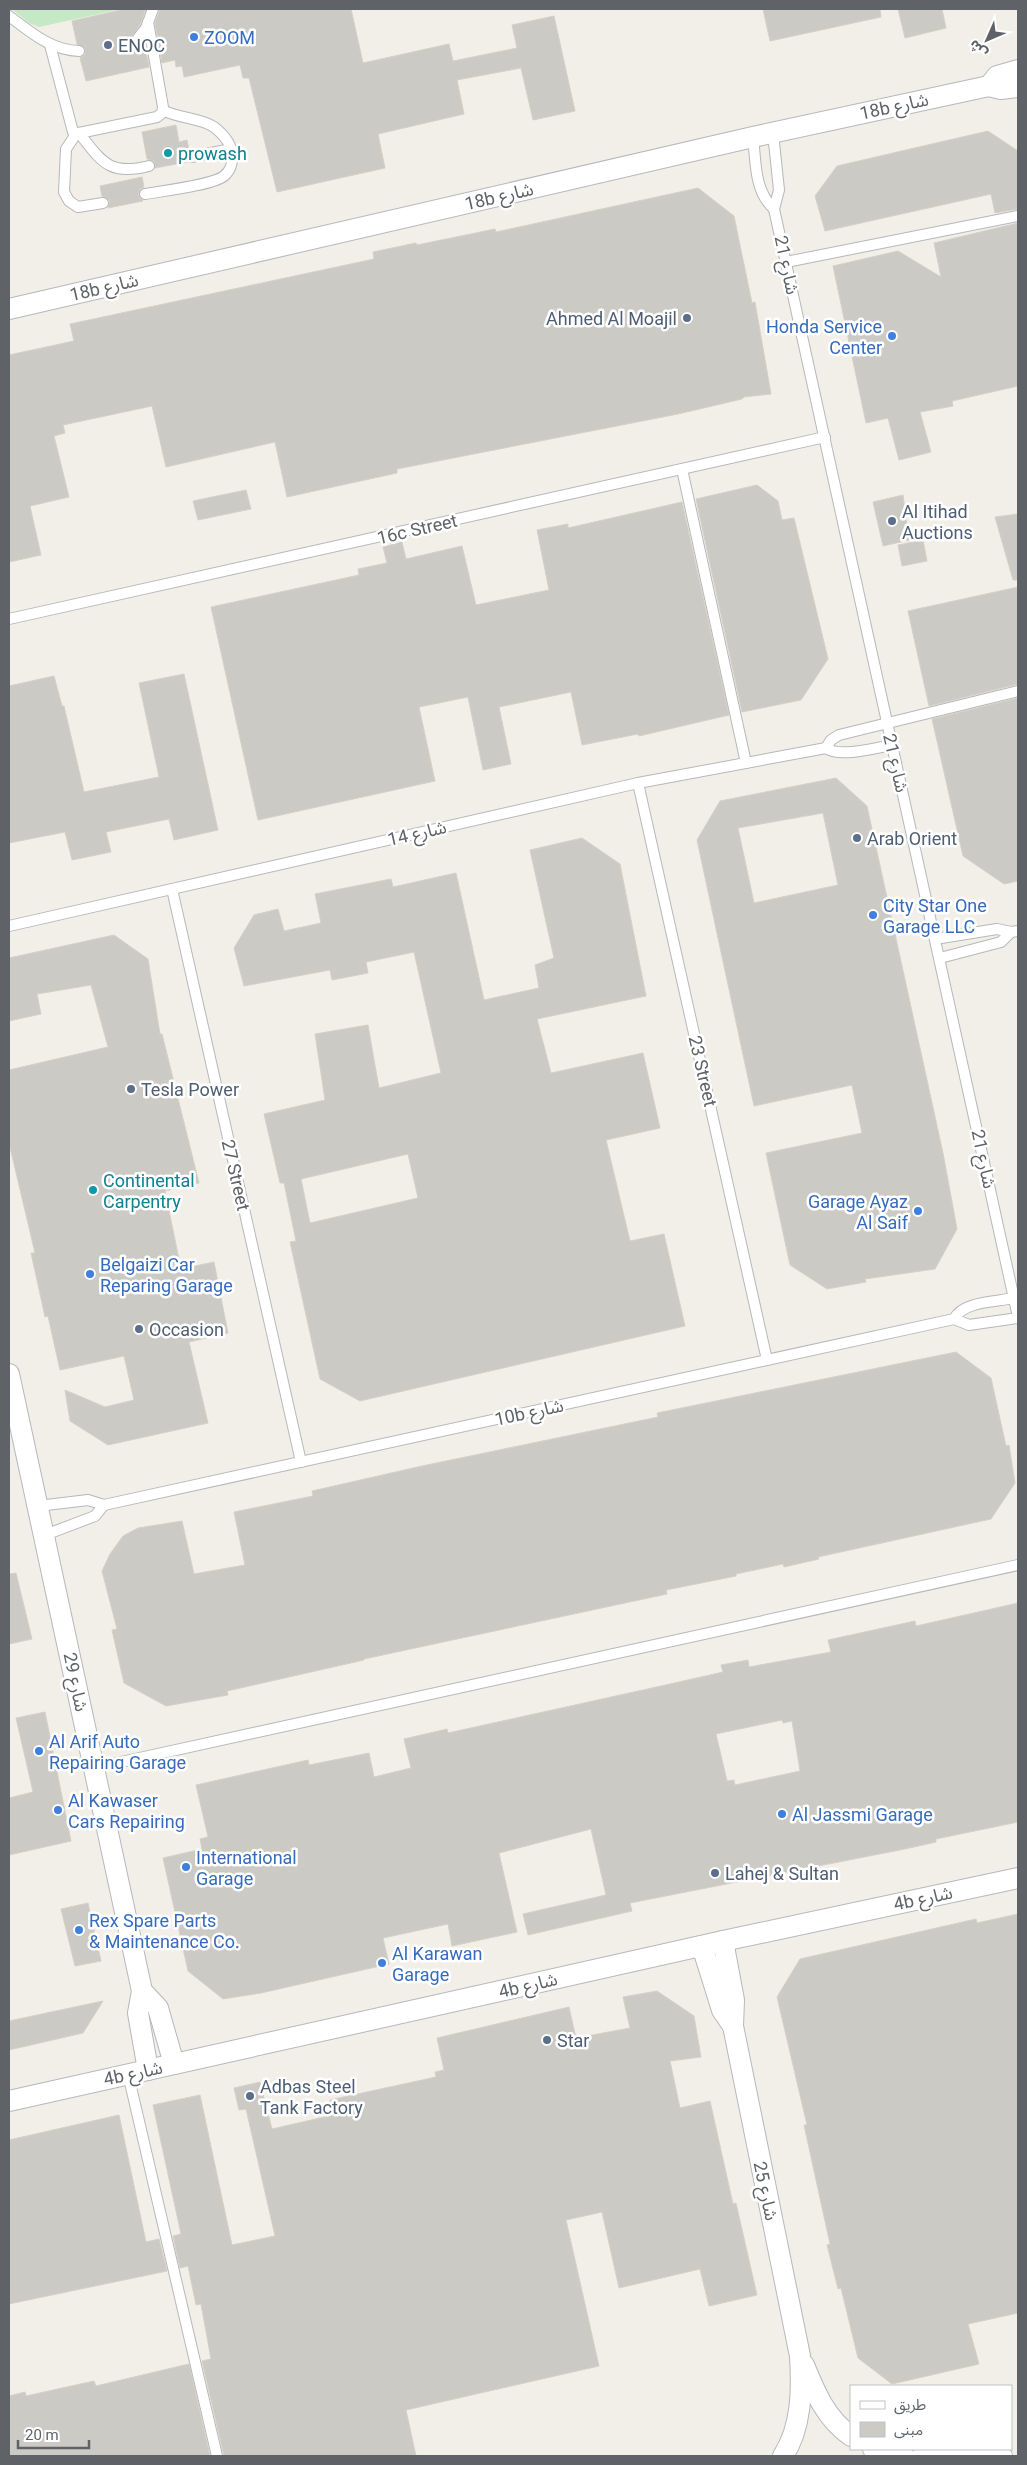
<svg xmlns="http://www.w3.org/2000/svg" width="1027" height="2465" font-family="Roboto,'Noto Sans Arabic',sans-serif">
  <rect width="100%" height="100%" fill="#f1efe8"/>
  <path fill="#c5e8c5" d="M12 9H121L39 27 29 23Z"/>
  <g fill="#cccac5" stroke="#d6d1c6" fill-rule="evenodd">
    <path d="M125 9H146L140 25 131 37 136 45 144 41 149 67 86 81 80 58 85 55V49L77 44 72 21Z"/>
    <path d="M160 9H351L363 63 449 44 453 61 517 48 512 25 554 16 575 111 533 120 521 68 457 80 464 114 378 134 385 168 277 192 249 78H243L240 65 184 77 182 66 176 67 175 60 162 63 155 23Z"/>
    <path d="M763 9H880L881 17 770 41Z"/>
    <path d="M898 9H942L946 28 905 38Z"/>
    <path d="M176 125 179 142 187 140 189 150 184 155 187 162 155 168 154 161 147 159 142 132Z"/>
    <path d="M988 131 1018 151V209L995 213 991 194 825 231 815 196 837 166Z"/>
    <path d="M142 177 144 187 140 189 138 195 143 201 108 208 110 201 102 196 100 186Z"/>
    <path d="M698 188 734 216 752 303 755 302 771 394 744 397 742 399 678 414 397 469V473L287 497 275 442 166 467 152 406 63 425 65 433 54 436 69 497 30 506 41 555 9 562V355L74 341 70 324 374 259 373 252 416 243 417 245 495 229 496 232Z"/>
    <path d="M1018 223V386L952 401 953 406 920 412 931 452 899 460 888 418 866 423 833 266 898 251 941 277 934 243Z"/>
    <path d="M757 485 778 501 782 520 794 518 828 659 801 700 742 712 696 499Z"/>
    <path d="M246 490 251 509 198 520 193 501Z"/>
    <path d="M903 495 909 540 883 546 873 502Z"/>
    <path d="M682 502 729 715 639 736 638 734 582 745 571 692 499 707 511 764 483 770 468 697 419 707 435 781 258 820 211 607 359 575 358 569 387 563 383 547 402 542 406 559 462 546 476 605 549 590 537 530 568 524V528Z"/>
    <path d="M1018 514V580H1013L995 517Z"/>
    <path d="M923 540 927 561 902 566 898 545Z"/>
    <path d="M1018 587V684L929 706 908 611Z"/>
    <path d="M184 674 218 830 174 840 169 819 106 832 111 852 72 860 65 832 9 843V686L54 676 62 706H64L84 792 159 777 139 683Z"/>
    <path d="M1018 698V881L1004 884 963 856 932 719Z"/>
    <path d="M836 778 867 806 943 1153 957 1229 935 1269 865 1279 866 1282 827 1289 790 1265 766 1153 862 1133 852 1085 754 1106 697 840 720 801ZM823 813 838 885 754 903 738 828Z"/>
    <path d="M582 838 620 864 646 996 537 1019 551 1073 643 1053 660 1128 606 1140 630 1241 664 1234 685 1326 360 1401 320 1379 290 1242 296 1241 284 1183H280L264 1114 325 1100 315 1034 368 1025 379 1088 441 1073 414 952 366 962 368 973 332 980 330 970 244 986 234 948 254 915 278 909 284 931 321 923 315 894 391 879 393 887 456 873 484 1000 539 988 535 965 554 958 530 850ZM408 1154 418 1198 310 1223 301 1179Z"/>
    <path d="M114 935 148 959 160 1034H162L199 1183 165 1191 181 1269 214 1262 228 1333 189 1342 208 1423 108 1445 70 1421 65 1390 105 1407 134 1400 124 1356 60 1370 48 1316 45 1317 31 1253H35L9 1143V1070L108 1047 91 985 37 994 41 1014 9 1021V958Z"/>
    <path d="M956 1352 991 1378 1006 1446 1009 1445 1015 1483 991 1519 818 1557 819 1559 784 1567 783 1564 736 1574V1576L666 1590 667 1594 364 1659V1660L227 1691 228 1695 166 1706 124 1683 112 1630 117 1629 102 1571 110 1554 123 1536 138 1528 182 1521 194 1574 245 1565 234 1512 313 1496 312 1491 422 1466 658 1417 657 1413Z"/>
    <path d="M16 1573 32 1639 9 1644V1574Z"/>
    <path d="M1018 1603V1822L936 1839V1842L905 1849 630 1903 632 1911 528 1935 523 1914 606 1895 591 1829 499 1853 517 1932 452 1946 448 1924 383 1938 389 1964 261 1993 223 1999 188 1971 163 1858 202 1849 200 1839 208 1837 196 1785 308 1760 309 1765 369 1753 374 1777 411 1768 404 1739 447 1729 448 1733 670 1684 723 1672 721 1665 748 1660 749 1667 831 1652 828 1640 915 1621 916 1626ZM782 1720 783 1723 792 1721 800 1771 735 1785 734 1780 727 1781 716 1734Z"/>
    <path d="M45 1712 71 1841 9 1855V1798L33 1792 16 1718Z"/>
    <path d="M88 1903 101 1961 75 1966 61 1909Z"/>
    <path d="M1018 1914V2313L968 2324 979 2364 892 2384 858 2358 841 2288 838 2289 827 2245 830 2244 804 2125H807L777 1997 800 1959 976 1919 977 1923Z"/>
    <path d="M657 1991 694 2016 701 2057 670 2061 680 2108 710 2101 733 2204 736 2203 757 2295 709 2306 700 2269 619 2288 602 2212 566 2220 599 2366 406 2410 416 2456H224L202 2361 211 2359 201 2304 196 2305 188 2266 180 2268 173 2236 181 2234 153 2105 200 2095 232 2245 275 2236 246 2109 239 2110 234 2088 260 2082 272 2129 333 2115 330 2100 436 2077 435 2072 444 2070 437 2038 569 2007 576 2038 630 2028 623 1997Z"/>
    <path d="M103 2001 83 2033 9 2050V2021Z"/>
    <path d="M119 2115 146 2242 159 2239 167 2271 9 2304V2140Z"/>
    <path d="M189 2364 210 2456H9V2396L25 2392 26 2396 94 2381 96 2386Z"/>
  </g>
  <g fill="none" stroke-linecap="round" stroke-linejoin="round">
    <g stroke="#b5b8bc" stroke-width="12">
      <g id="service">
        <path d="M9 16C31 32 50 50 79 51"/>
        <path d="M138 38 146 28 153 9"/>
        <path d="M50 45 73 132 79 133 157 117 162 113 163 107 148 22"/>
        <path d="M79 133C102 162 109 176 149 166"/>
        <path d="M773 133 779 190 774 209 1018 1317"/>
        <path d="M76 134 66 149 64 192 69 201 78 207 103 203"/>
        <path d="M753 137C756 162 754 191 774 209"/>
        <path d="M191 157 231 149"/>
        <path d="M145 194C162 191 213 185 224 176 230 171 233 163 232 156 232 144 223 134 214 127 199 117 179 119 163 110"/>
        <path d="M786 262 1018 216"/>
        <path d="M682 469 746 763"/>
        <path d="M9 619 825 437"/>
        <path d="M826 748 831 740 839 735 1018 691"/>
        <path d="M638 783 767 1360"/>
        <path d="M172 889 301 1462"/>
        <path d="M9 926 638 783 826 748C839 758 876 748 892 745"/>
        <path d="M935 939 997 929 1011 932 1018 931"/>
        <path d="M940 958 1001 942 1011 932"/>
        <path d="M954 1319 969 1325 1018 1318"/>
        <path d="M38 1506 88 1500 104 1505 954 1319C963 1301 996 1302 1014 1298"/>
        <path d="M45 1535 95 1516 104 1505"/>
        <path d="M94 1768 1018 1565"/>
        <path d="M128 2074 217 2456"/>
      </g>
    </g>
    <g stroke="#b5b8bc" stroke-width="22">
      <g id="minor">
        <path d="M989 86 997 76 1018 70"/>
        <path d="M9 309 753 137 989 86 1001 89 1018 87"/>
        <path d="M9 1374 142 1991 138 2013 148 2070"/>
        <path d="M723 1941 734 2000 733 2026 800 2356C802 2389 802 2427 783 2456"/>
        <path d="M702 1946 722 2010 733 2026"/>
        <path d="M142 1991 158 2008 174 2064"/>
        <path d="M9 2101 723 1941 1018 1878"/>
        <path d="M804 2365C815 2392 826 2419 851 2436"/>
        <path d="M873 2449 904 2456"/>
        <path d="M922 2456 957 2453 1002 2456"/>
      </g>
    </g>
    <use href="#service" stroke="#fff" stroke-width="10"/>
    <use href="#minor" stroke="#fff" stroke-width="20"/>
  </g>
  <g fill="#3f7fe0" stroke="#fff" stroke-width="2">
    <circle cx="194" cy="37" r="5"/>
    <circle cx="892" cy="336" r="5"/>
    <circle cx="873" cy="915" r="5"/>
    <circle cx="918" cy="1211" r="5"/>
    <circle cx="90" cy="1274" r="5"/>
    <circle cx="39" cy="1751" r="5"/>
    <circle cx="58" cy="1810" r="5"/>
    <circle cx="782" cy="1814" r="5"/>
    <circle cx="186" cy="1867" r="5"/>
    <circle cx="79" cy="1930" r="5"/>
    <circle cx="382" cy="1963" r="5"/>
  </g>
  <g fill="#5c6f8a" stroke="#fff" stroke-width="2">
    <circle cx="108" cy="45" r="5"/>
    <circle cx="687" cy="318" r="5"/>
    <circle cx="892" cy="521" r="5"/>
    <circle cx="857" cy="838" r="5"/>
    <circle cx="131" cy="1089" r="5"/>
    <circle cx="139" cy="1329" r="5"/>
    <circle cx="715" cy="1873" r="5"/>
    <circle cx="547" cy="2040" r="5"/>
    <circle cx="250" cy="2096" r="5"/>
  </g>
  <g fill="#0f9aa8" stroke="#fff" stroke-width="2">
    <circle cx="168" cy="153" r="5"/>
    <circle cx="93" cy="1190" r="5"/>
  </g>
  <g text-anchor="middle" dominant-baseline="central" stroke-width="5" stroke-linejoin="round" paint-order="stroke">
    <g font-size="18" fill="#366cbe" stroke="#fff" text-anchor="start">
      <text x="204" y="37">ZOOM</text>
      <text x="882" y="326" text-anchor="end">Honda Service<tspan x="882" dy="21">Center</tspan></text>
      <text x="883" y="905">City Star One<tspan x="883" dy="21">Garage LLC</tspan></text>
      <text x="908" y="1201" text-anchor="end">Garage Ayaz<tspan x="908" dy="21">Al Saif</tspan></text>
      <text x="100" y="1264">Belgaizi Car<tspan x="100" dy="21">Reparing Garage</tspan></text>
      <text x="49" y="1741">Al Arif Auto<tspan x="49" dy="21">Repairing Garage</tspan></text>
      <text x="68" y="1800">Al Kawaser<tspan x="68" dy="21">Cars Repairing</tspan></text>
      <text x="792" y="1814">Al Jassmi Garage</text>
      <text x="196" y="1857">International<tspan x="196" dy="21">Garage</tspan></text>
      <text x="89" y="1920">Rex Spare Parts<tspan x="89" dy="21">&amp; Maintenance Co.</tspan></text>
      <text x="392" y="1953">Al Karawan<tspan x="392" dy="21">Garage</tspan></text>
    </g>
    <g font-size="18" fill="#4e5e75" stroke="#fff" text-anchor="start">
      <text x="118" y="45">ENOC</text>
      <text x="677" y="318" text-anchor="end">Ahmed Al Moajil</text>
      <text x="902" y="511">Al Itihad<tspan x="902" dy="21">Auctions</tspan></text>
      <text x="867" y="838">Arab Orient</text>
      <text x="141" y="1089">Tesla Power</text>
      <text x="149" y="1329">Occasion</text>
      <text x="725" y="1873">Lahej &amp; Sultan</text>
      <text x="557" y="2040">Star</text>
      <text x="260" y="2086">Adbas Steel<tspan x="260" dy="21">Tank Factory</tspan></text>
    </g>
    <g font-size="18" fill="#5f6368" stroke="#fff">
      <text transform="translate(894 106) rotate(-12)">18b شارع</text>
      <text transform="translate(499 196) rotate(-13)">18b شارع</text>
      <text transform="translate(787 265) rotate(78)">شارع 21</text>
      <text transform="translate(104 287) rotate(-13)">18b شارع</text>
      <text transform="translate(417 529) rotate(-13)">16c Street</text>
      <text transform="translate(896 763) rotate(77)">شارع 21</text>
      <text transform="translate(417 833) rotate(-13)">شارع 14</text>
      <text transform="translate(703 1071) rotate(77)">23 Street</text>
      <text transform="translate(984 1159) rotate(78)">شارع 21</text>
      <text transform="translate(236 1175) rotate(77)">27 Street</text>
      <text transform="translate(529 1412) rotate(-12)">10b شارع</text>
      <text transform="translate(76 1682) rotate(78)">شارع 29</text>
      <text transform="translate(923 1898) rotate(-12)">4b شارع</text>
      <text transform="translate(528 1985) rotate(-13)">4b شارع</text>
      <text transform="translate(133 2073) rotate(-12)">4b شارع</text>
      <text transform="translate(766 2191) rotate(78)">شارع 25</text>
    </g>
    <g font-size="18" fill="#0d838f" stroke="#fff" text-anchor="start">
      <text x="178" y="153">prowash</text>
      <text x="103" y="1180">Continental<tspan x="103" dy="21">Carpentry</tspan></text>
    </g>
  </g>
  <rect width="1027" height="2465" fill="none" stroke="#5f6368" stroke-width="20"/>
  <rect x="850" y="2385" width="162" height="65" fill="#ffffff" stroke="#bfc1c3"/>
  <rect x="860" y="2401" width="25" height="8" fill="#ffffff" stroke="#bfc1c3"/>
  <text x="894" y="2410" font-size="15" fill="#5f6368">طريق</text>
  <rect x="860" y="2422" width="25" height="15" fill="#cccac5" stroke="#bfc1c3"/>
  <text x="894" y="2435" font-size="15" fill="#5f6368">مبنى</text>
  <g transform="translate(987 40) rotate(225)" stroke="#ffffff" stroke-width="4" paint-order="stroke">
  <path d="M0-4L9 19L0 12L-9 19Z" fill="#5f6368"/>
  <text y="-8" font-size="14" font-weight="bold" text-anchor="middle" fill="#5f6368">ش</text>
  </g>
  <path d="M18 2440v8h71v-8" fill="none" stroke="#5f6368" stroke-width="2.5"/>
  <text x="25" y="2440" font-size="15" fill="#5f6368" stroke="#ffffff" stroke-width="4" paint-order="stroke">20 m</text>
</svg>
